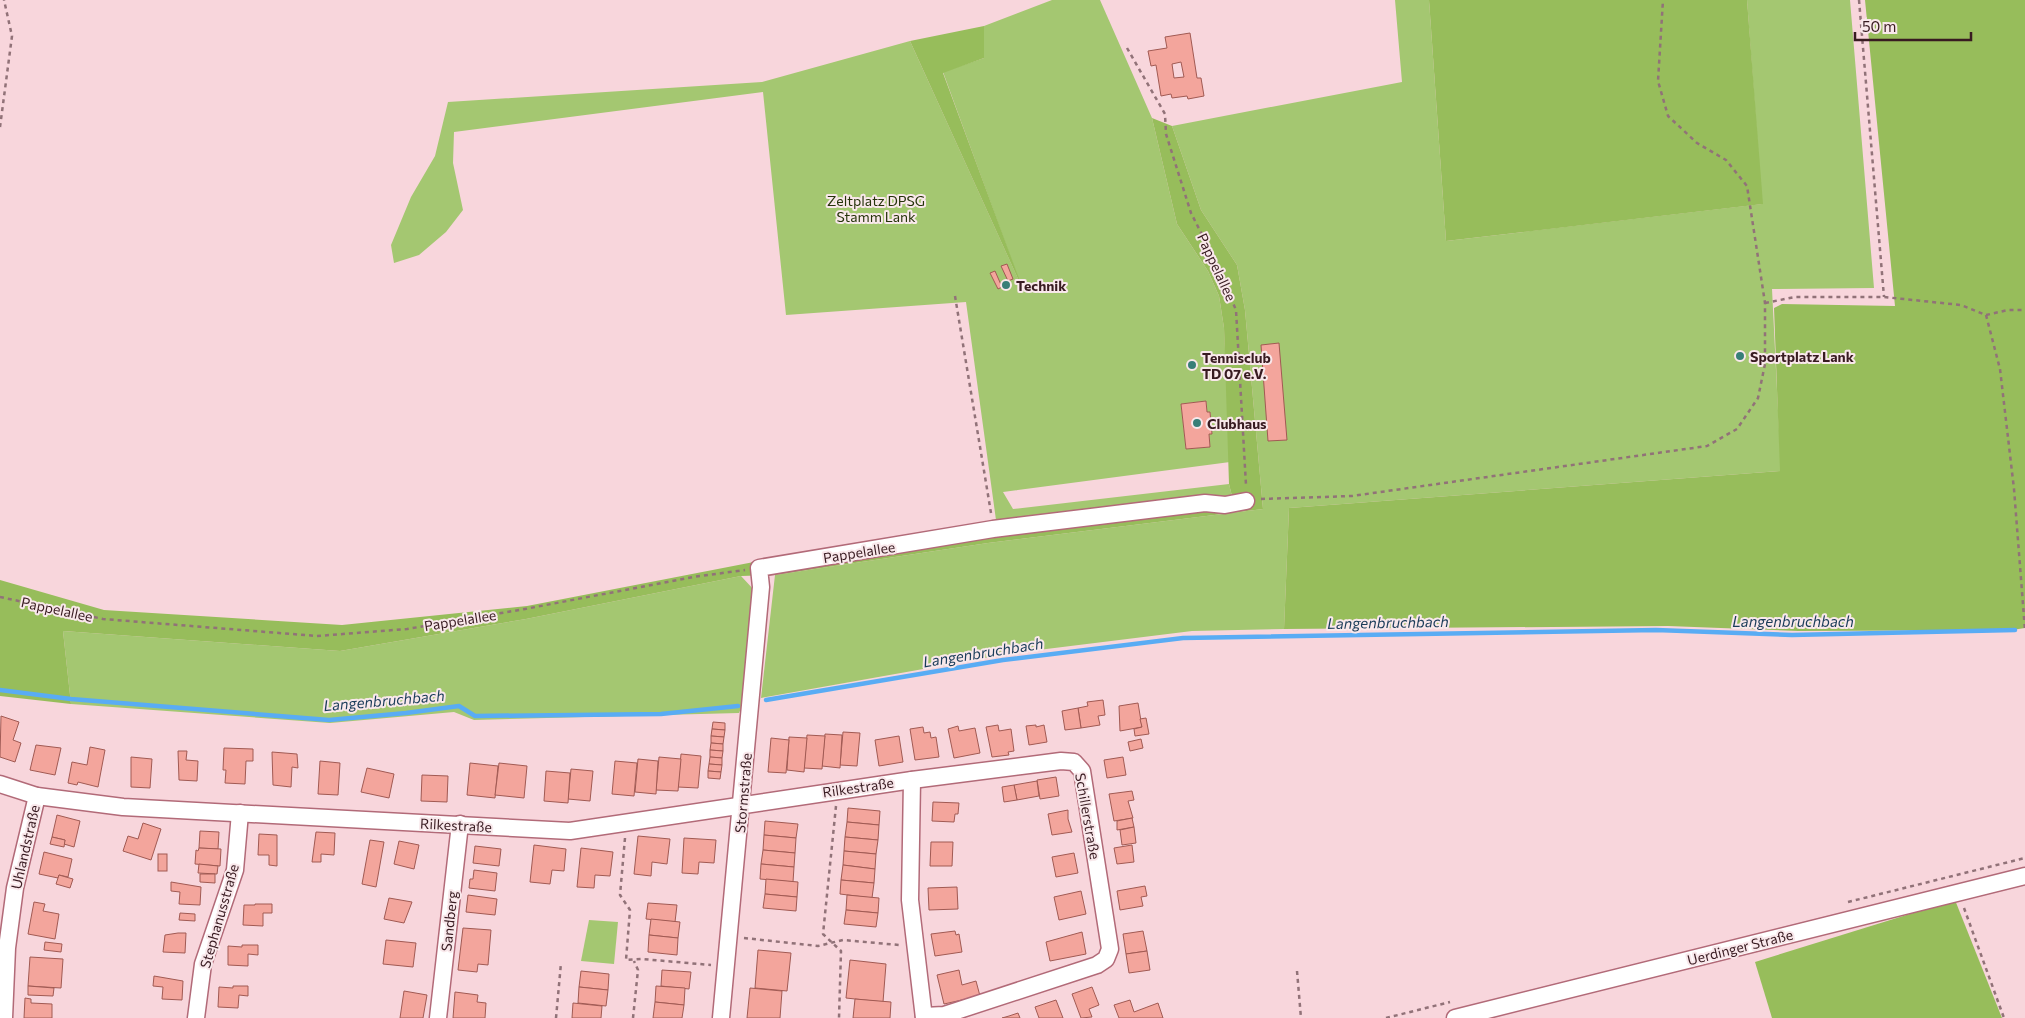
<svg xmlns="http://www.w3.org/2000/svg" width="2025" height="1018" font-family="Commissioner,sans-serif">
  <rect width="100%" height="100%" fill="#f8d6dc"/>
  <g fill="#a4c771" fill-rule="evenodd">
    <path d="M1052 0H1100L1152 118 1177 224 1208 271 1219 296 1224 328 1230 462 1003 492 1013 509 1229 484 1232 496 996 520 966 302 786 315 763 92 454 132 453 163 463 210 446 232 419 255 394 263 391 245 411 197 435 156 448 102 762 82 910 41 1020 283 943 72 984 58V26ZM1206 401 1207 412H1210L1212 433 1209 434 1210 447 1186 449 1181 404Z"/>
    <path d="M1395 0H1429L1446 241 1762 204 1747 0H1850L1874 288 1772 289 1781 471 1289 508 1284 629 1192 631 1013 653 761 698 775 575 988 543 1263 509 1245 310 1237 265 1201 210 1172 126 1402 82Z"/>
    <path d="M741 576 755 591 745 699 739 713 474 720 454 712 330 723 71 704 63 631 340 651 526 619Z"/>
    <path d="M589 920 618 922 614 964 581 961Z"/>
  </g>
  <g fill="#97bd5b">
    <path d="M1429 0H1747L1763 204 1446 241Z"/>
    <path d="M1865 0H2025V628L2012 630 1798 631 1668 626 1284 629 1289 508 1780 471 1774 308 1782 304 1895 306Z"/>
    <path d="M984 26V58L943 73 1024 292 910 41Z"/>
    <path d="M1152 118 1172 126 1201 210 1237 265 1245 310 1263 509 988 543 775 575 741 576 526 619 340 651 63 631 71 704 0 696V580L104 610 342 625 527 606 759 561 1232 496 1229 484 1224 328 1219 296 1208 271 1177 224Z"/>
    <path d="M1955 900 2002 1018H1772L1755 962Z"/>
  </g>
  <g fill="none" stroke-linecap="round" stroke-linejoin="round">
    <g stroke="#59acf4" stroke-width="4.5">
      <path d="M0 690 71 699 329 720 406 713 459 706 475 716 661 714 738 706"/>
      <path d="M766 700 1003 660 1183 638 1656 630 1792 635 2015 630"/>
    </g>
  </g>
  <g fill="#f3a59c" stroke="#a15a53" fill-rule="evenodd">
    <path d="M1190 33 1197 78H1201L1204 96 1188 99 1187 96 1172 98 1171 94 1161 96 1156 65 1151 66 1148 51 1167 48 1165 37ZM1181 62 1184 77 1174 78 1172 64Z"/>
    <path d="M1007 264 1013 279 1008 281 1001 266Z"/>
    <path d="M995 271 1002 287 998 289 990 273Z"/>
    <path d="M1279 343 1287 440 1268 441 1261 345Z"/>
    <path d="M1206 401 1207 412H1210L1212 434H1209L1210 447 1186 449 1181 404Z"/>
    <path d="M1103 700 1105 715 1098 716 1100 725 1081 728 1078 708 1088 706 1087 702Z"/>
    <path d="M1138 703 1142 727 1120 731 1119 706Z"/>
    <path d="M1078 708 1081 728 1065 730 1062 711Z"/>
    <path d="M1 716 19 722 13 740 21 743 15 762 0 757Z"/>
    <path d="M1146 718 1149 734 1135 736 1134 729 1142 727 1140 719Z"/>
    <path d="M713 722 725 723V730L712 729Z"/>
    <path d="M998 725 999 731 1011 729 1014 751 1008 752 1009 755 992 757 986 727Z"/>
    <path d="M1036 725V727L1044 725 1047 742 1029 745 1026 726Z"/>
    <path d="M958 726 959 731 975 728 980 753 954 758 948 729Z"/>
    <path d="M923 727 924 733 930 732 931 738 936 737 939 757 915 760 910 729Z"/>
    <path d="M712 729 725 730 724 737 711 736Z"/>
    <path d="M843 732 860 733 857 766 840 765Z"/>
    <path d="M825 734 842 735 840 768 822 766Z"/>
    <path d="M807 735 825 736 822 769 804 768Z"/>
    <path d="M711 736 724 737 723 744 711 743Z"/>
    <path d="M899 736 903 762 879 766 875 740Z"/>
    <path d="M789 737 807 738 804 772 787 770Z"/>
    <path d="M771 738 789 740 786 773 768 772Z"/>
    <path d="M1141 739 1143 748 1130 751 1128 742Z"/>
    <path d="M711 743 723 744V751L710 750Z"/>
    <path d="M36 745 61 748 55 775 30 770Z"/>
    <path d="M90 747 105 750 98 787 78 782 77 785 68 783 72 762 87 765Z"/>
    <path d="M224 748 253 749V761H246L245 784 225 783 226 770H223Z"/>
    <path d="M710 750 723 751 722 758 710 757Z"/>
    <path d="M178 751H187L186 760 198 761 197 781 179 780Z"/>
    <path d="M272 752 297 754 298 768 292 767 291 787 273 785Z"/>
    <path d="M681 754 701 756 698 788 678 787Z"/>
    <path d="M131 757 152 759 150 788 131 787Z"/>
    <path d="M659 757 681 759 678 791 656 790Z"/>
    <path d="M710 757 722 758V765L709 764Z"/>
    <path d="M1123 757 1126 775 1107 778 1104 760Z"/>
    <path d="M638 759 658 761 656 794 635 792Z"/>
    <path d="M320 761 340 763 338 795 318 794Z"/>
    <path d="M615 761 637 763 634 796 612 794Z"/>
    <path d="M470 763 498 766 495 798 467 795Z"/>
    <path d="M499 763 527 766 524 798 495 795Z"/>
    <path d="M709 764 722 765 721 772 708 771Z"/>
    <path d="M367 768 394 774 389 798 361 792Z"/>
    <path d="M571 769 593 771 590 801 568 799Z"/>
    <path d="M546 771 570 773 568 803 544 801Z"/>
    <path d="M708 771 721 772 720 779 708 778Z"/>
    <path d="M422 775 448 776 447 802 421 801Z"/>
    <path d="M1056 777 1059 796 1040 799 1037 780Z"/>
    <path d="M1037 781 1039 796 1017 800 1014 785Z"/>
    <path d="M1014 785 1017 800 1004 802 1002 787Z"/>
    <path d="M1132 791 1134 800 1128 801 1133 818 1114 821 1109 794Z"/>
    <path d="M933 802 959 803 958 814H955L954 822 932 821Z"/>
    <path d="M848 808 880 811 879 825 847 822Z"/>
    <path d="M1068 810V819L1072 832 1052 835 1048 814Z"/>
    <path d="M57 815 80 821 74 847 64 844 65 840 52 837Z"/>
    <path d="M1132 818 1134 827 1117 830V821Z"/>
    <path d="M765 821 798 824 796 838 764 835Z"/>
    <path d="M847 822 879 825 878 840 845 837Z"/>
    <path d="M143 823 161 829 151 860 123 851 128 836 138 839Z"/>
    <path d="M1134 827 1136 843 1122 845 1120 830Z"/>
    <path d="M200 831 219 832 218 849 199 848Z"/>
    <path d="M316 832 335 833 334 855 321 854V862H312Z"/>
    <path d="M259 834 277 835V866L269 865V855H258Z"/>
    <path d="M764 835 796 838 795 853 763 850Z"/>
    <path d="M638 836 670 839 667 864 652 862 651 876 634 874Z"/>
    <path d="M52 837 65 840 64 847 50 844Z"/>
    <path d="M845 837 878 840 876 854 844 851Z"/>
    <path d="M684 838 716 840 714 863 699 862 698 874 682 873Z"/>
    <path d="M370 840 384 842 376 887 362 884Z"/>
    <path d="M399 841 419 845 414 869 394 864Z"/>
    <path d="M931 842H953L952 866H930Z"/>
    <path d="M534 845 566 849 564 871 552 870 550 884 530 882Z"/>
    <path d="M1132 845 1134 862 1117 864 1114 848Z"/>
    <path d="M475 846 501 849 499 866 473 863Z"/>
    <path d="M199 848 221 849 220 866 195 864 196 850 198 851Z"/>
    <path d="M581 848 613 852 610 876 595 875 594 888 577 887Z"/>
    <path d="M763 850 795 853 794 867 761 864Z"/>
    <path d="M844 851 876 854 875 869 843 865Z"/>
    <path d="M44 852 72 859 68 877 59 875 58 878 39 874Z"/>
    <path d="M1074 853 1078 873 1056 877 1052 857Z"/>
    <rect x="158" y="854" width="9" height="17"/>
    <path d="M199 864 218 866 217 874 198 873Z"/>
    <path d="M761 864 794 867 793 882 760 879Z"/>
    <path d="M843 865 875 869 874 883 841 880Z"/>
    <path d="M474 870 497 873 495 891 469 888 470 879H473Z"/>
    <path d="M200 874H215V883L200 882Z"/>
    <path d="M59 875 73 879 70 888 56 884Z"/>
    <path d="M766 879 798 882 797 897 765 894Z"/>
    <path d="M841 880 874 883 872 898 840 894Z"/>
    <path d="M171 882 201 887 200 905 179 904 180 892 171 891Z"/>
    <path d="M1145 886 1147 896 1141 897 1143 906 1120 910 1117 891Z"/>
    <path d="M957 887 958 909 929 910 928 888Z"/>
    <path d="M1081 891 1086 914 1059 920 1054 897Z"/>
    <path d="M765 894 797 897 796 911 763 908Z"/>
    <path d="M468 895 497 899 495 915 466 912Z"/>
    <path d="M847 895 879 898 878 913 846 910Z"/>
    <path d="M389 898 412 902 404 923 384 919Z"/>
    <path d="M34 902 45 904 43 911 59 914 55 939 28 934Z"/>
    <path d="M648 903 677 905 675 922 646 919Z"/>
    <path d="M255 904H272V913H263V926L243 925 244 905H255Z"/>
    <path d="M846 910 878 913 876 927 844 924Z"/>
    <path d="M180 913 195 914V921L179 920Z"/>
    <path d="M651 919 680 922 678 938 649 935Z"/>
    <path d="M463 928 491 930 488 965 478 964 477 972 458 970Z"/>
    <path d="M955 931 956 935 959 934 962 952 935 956 931 934Z"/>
    <path d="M1143 931 1147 951 1126 954 1123 934Z"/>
    <path d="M1082 932 1086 954 1050 961 1046 942Z"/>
    <path d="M178 933H186L185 953 163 952 165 935Z"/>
    <path d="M649 935 678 938 677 955 648 952Z"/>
    <path d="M386 940 416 943 413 967 383 964Z"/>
    <path d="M45 942 62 944 61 952 44 950Z"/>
    <path d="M242 945H258V955L248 954V966L228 965V946L242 947Z"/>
    <path d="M758 950 791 953 787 991 755 988Z"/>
    <path d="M1147 951 1150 970 1129 973 1126 954Z"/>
    <path d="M30 957 63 959 61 988 28 986Z"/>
    <path d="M850 960 886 964 883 1002 846 998Z"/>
    <path d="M662 970 691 972 689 989 661 986Z"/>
    <path d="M959 970 962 985 976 981 980 996 944 1004 937 975Z"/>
    <path d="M581 971 609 974 608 990 579 987Z"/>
    <path d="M154 976 183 981 182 1000 162 999 163 987 153 986Z"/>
    <path d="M28 986 54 988 53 996 28 995Z"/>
    <path d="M233 986H248V996L239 995 238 1008 218 1007 219 987 233 988Z"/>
    <path d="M656 986 685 988 684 1005 655 1002Z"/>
    <path d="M579 987 608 990 606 1006 578 1003Z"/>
    <path d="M1092 987 1099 1005 1089 1009 1092 1017 1081 1018 1072 994Z"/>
    <path d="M750 988 782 991 780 1018H747Z"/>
    <path d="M404 991 427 995 423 1018H400Z"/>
    <path d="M455 992 478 995 477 1002 486 1003 485 1018H453Z"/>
    <path d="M25 998 31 999V1003L52 1004V1018H24Z"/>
    <path d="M855 999 891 1002 890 1018H853Z"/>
    <path d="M1056 1000 1063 1018H1039L1035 1007Z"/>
    <path d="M1130 1000 1134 1012 1158 1003 1163 1018H1119L1114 1005Z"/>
    <path d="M655 1002 684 1005 682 1018H653Z"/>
    <path d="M573 1003 602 1006 601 1018H572Z"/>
    <path d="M1018 1013 1020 1018H1002L1009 1016Z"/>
  </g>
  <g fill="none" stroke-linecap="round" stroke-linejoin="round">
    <g stroke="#b26a78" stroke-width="19">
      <g id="minor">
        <path d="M912 780 910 900 924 1018"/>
        <path d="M0 784 37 796 123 807 570 831 912 780 1061 761 1074 762 1082 771 1110 949 1106 959 1097 965 944 1015 924 1016"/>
        <path d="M4 1018 7 948 15 888 37 796"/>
        <path d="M196 1018 203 964 235 870 240 813"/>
        <path d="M438 1018 460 824"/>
        <path d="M721 1018 761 587 759 568 993 529 1205 503 1225 505 1246 501"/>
        <path d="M1455 1018 2025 876"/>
      </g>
    </g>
    <g stroke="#917278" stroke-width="2.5" stroke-dasharray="4 4" stroke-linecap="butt">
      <path d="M1859 0 1884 297"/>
      <path d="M1127 48 1165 114 1166 134 1191 213 1214 258 1236 310 1246 485"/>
      <path d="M0 127 12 36 4 0"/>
      <path d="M955 296 991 513"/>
      <path d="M1765 303 1795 297H1884L1961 305 1986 315 2008 310H2025"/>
      <path d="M1986 315 2000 369 2014 489 2025 630"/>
      <path d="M1261 499 1352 496 1707 446 1737 429 1758 398 1765 364V303L1747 186 1726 160 1697 143 1668 116 1658 81 1663 0"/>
      <path d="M0 597 103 619 317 636 407 629 525 609 693 577 745 570"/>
      <path d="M836 806 823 934 841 951 839 1018"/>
      <path d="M625 838 620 895 630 910 626 960 642 959 711 965"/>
      <path d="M1848 902 2025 858"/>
      <path d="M1964 908 2004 1018"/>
      <path d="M744 938 818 946 843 940 899 945"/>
      <path d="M1297 971 1301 1018"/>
      <path d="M556 1018 561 963"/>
      <path d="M633 1018 638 970 634 961"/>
      <path d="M1386 1018 1450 1002"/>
    </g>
    <use href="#minor" stroke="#fff" stroke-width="16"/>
  </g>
  <g fill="#387f78" stroke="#f9e8eb" stroke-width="2">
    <circle cx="1006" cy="285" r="5"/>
    <circle cx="1740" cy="356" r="5"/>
    <circle cx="1192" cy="365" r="5"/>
    <circle cx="1197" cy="423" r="5"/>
  </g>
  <g text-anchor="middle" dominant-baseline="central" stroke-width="4" stroke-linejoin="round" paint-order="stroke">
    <g font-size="14" fill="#25330a" stroke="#f9e8eb">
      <text x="876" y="200">Zeltplatz DPSG<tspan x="876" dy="16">Stamm Lank</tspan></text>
    </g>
    <g font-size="14" fill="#381b21" stroke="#f9e8eb">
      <text transform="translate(1217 267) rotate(65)">Pappelallee</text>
      <text transform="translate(859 552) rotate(-9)">Pappelallee</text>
      <text transform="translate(57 609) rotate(12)">Pappelallee</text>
      <text transform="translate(460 620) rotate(-9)">Pappelallee</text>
      <text transform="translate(858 787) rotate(-8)">Rilkestraße</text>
      <text transform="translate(743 793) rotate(-85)">Stormstraße</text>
      <text transform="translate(1088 816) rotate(80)">Schillerstraße</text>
      <text transform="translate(456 825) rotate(3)">Rilkestraße</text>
      <text transform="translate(25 847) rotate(-77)">Uhlandstraße</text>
      <text transform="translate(219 916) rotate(-74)">Stephanusstraße</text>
      <text transform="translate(449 921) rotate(-84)">Sandberg</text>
      <text transform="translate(1740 947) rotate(-14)">Uerdinger Straße</text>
    </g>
    <g font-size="14" font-weight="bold" fill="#381b21" stroke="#f9e8eb" text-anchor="start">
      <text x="1016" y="285">Technik</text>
      <text x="1750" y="356">Sportplatz Lank</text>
      <text x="1202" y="357">Tennisclub<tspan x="1202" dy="16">TD 07 e.V.</tspan></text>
      <text x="1207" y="423">Clubhaus</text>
    </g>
    <g font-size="15" font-style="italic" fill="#1a3c59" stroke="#f9e8eb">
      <text x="1793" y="621">Langenbruchbach</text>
      <text transform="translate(1388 622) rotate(-1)">Langenbruchbach</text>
      <text transform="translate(983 652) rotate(-9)">Langenbruchbach</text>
      <text transform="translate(384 700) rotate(-5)">Langenbruchbach</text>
    </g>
  </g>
  <path d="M1855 32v8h116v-8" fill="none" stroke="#381b21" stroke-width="2.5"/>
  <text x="1862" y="32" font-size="15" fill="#381b21" stroke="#f9e8eb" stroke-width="4" paint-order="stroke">50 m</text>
</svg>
